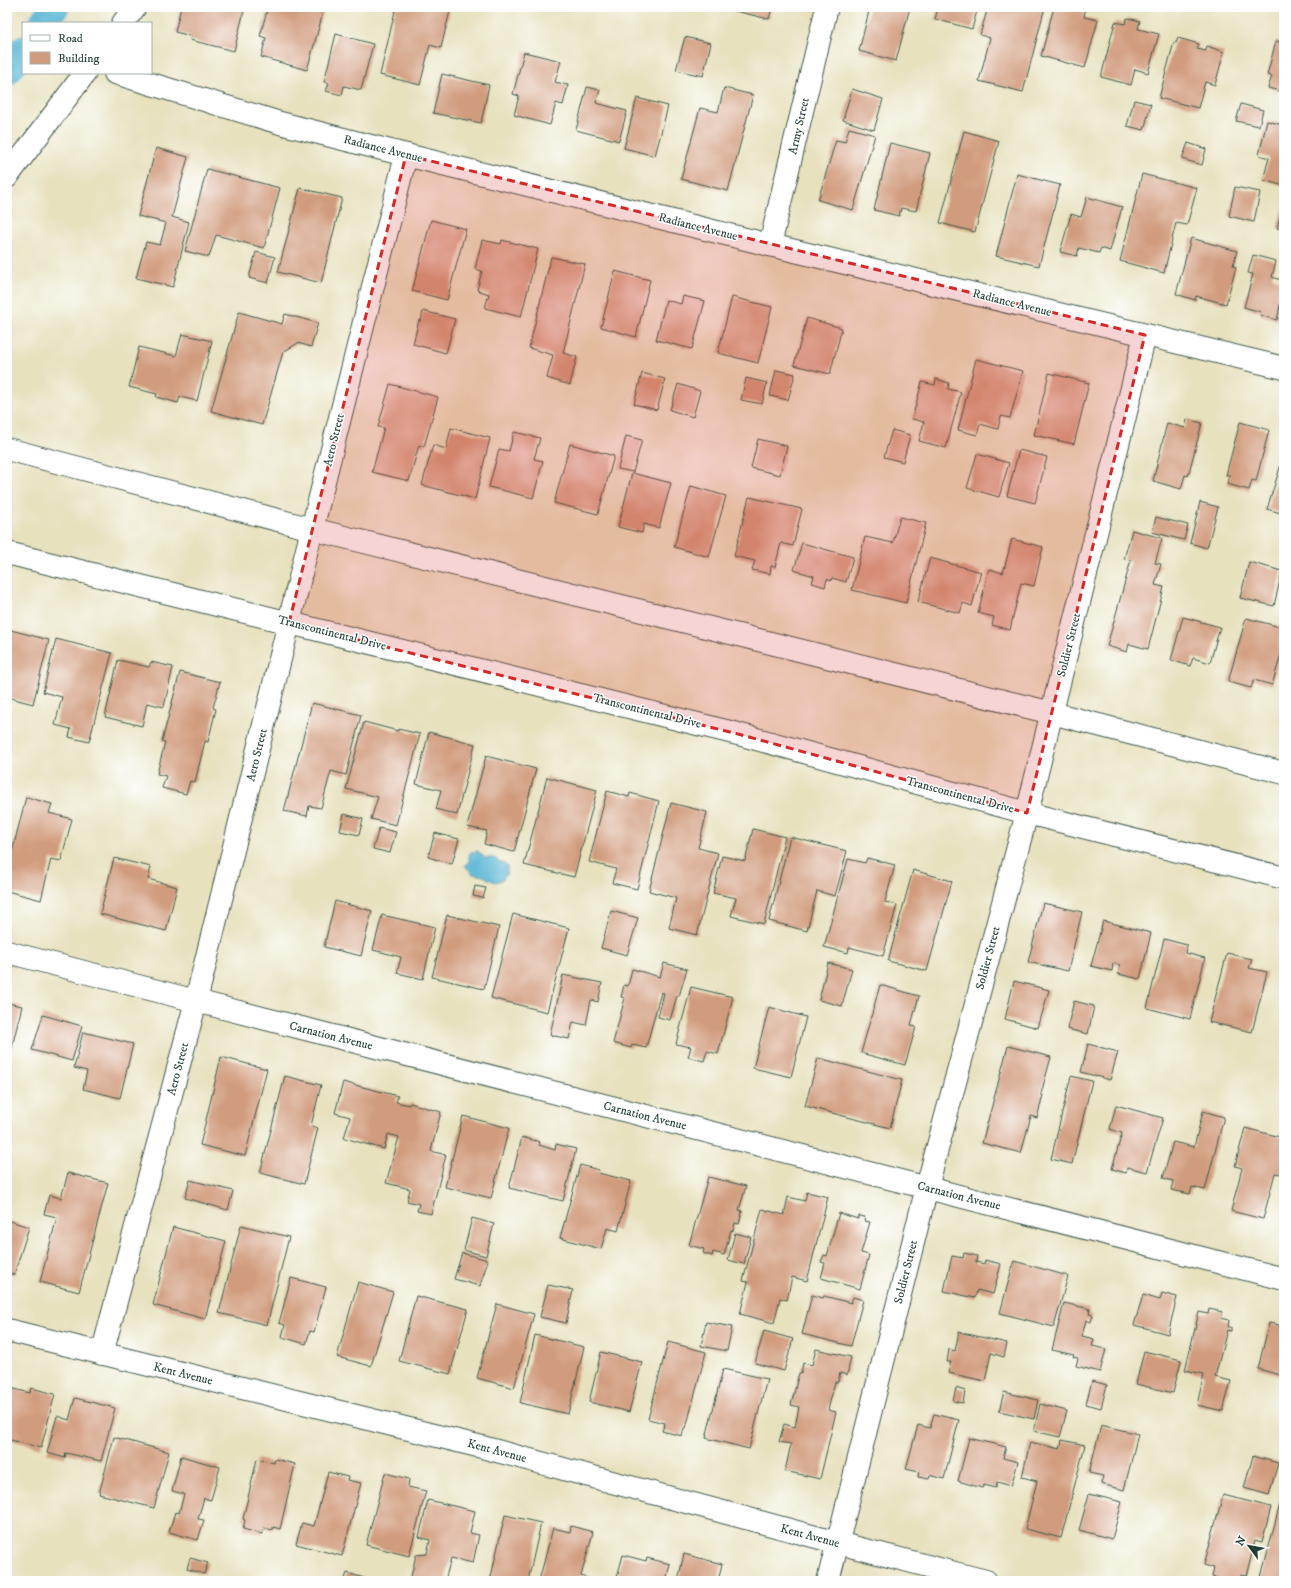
<svg xmlns="http://www.w3.org/2000/svg" width="1291" height="1588" font-family="'IM FELL DW Pica',serif">
  <rect width="100%" height="100%" fill="#fff"/>
  <filter id="ink" filterUnits="userSpaceOnUse"><feTurbulence type="fractalNoise" baseFrequency=".025" numOctaves="2"/><feDisplacementMap in="SourceGraphic" scale="8" xChannelSelector="R" yChannelSelector="G"/><feConvolveMatrix kernelMatrix="1 2 1 2 8 2 1 2 1" color-interpolation-filters="sRGB"/></filter>
  <filter id="wash" filterUnits="userSpaceOnUse"><feTurbulence type="fractalNoise" baseFrequency=".012" numOctaves="4" result="noise"/><feDisplacementMap in="SourceGraphic" scale="16" xChannelSelector="R" yChannelSelector="G"/><feGaussianBlur stdDeviation="0.9" result="paint"/><feColorMatrix in="noise" values="0 0 0 0 0 0 0 0 0 0 0 0 0 0 0 0 0 1.4 0 .05"/><feComposite in="paint" operator="in"/></filter>
  <g filter="url(#wash)">
    <rect width="100%" height="100%" fill="#e7e1be"/>
    <path fill="#55b3d3" stroke="#3a7884" d="M478 851 485 858H495L500 863H503L507 866V873L502 880 495 882 483 876 473 874 465 866 469 861V855L471 852Z"/>
    <g fill="none" stroke-linecap="round" stroke-linejoin="round">
      <g stroke="#55b3d3" stroke-width="29">
        <path d="M43 23 55 7"/>
        <path d="M7 71 23 50"/>
      </g>
    </g>
    <g id="blocks">
      <g fill="#d19c7e">
        <path d="M181 7H245L234 51 190 40 191 36 175 32Z"/>
        <path d="M268 7H318L317 11 323 13 307 70 261 57 266 38 260 36Z"/>
        <path d="M396 7H432L450 11 441 48 430 45 420 85 380 75Z"/>
        <path d="M727 7H772L769 19 726 9Z"/>
        <path d="M870 7H910L896 61 859 51Z"/>
        <path d="M938 7H978L972 29 935 19Z"/>
        <path d="M988 7H1045L1023 92 979 81 990 38 980 35Z"/>
        <path d="M1054 7 1068 10 1069 7H1073L1085 10 1084 17 1098 20 1085 68 1041 56Z"/>
        <path d="M1127 18 1140 21 1138 29 1159 34 1148 73 1135 69 1131 85 1101 77 1115 22 1125 24Z"/>
        <path d="M336 34 373 44 361 90 344 86 342 95 326 91 329 83 324 82Z"/>
        <path d="M685 37 711 43 703 76 676 70Z"/>
        <path d="M1178 38 1199 44 1197 49 1206 51 1207 46 1224 52 1215 85 1205 82 1198 108 1159 98 1174 42 1176 43Z"/>
        <path d="M1276 41 1284 43V92L1268 88 1272 76 1267 75Z"/>
        <path d="M524 52 561 61 555 82 568 85 563 105 556 103 550 125 514 115 519 96 513 94Z"/>
        <path d="M442 74 489 85 481 123 433 113Z"/>
        <path d="M587 87 600 90 596 103 627 111 619 141 576 130Z"/>
        <path d="M724 88 753 95 728 191 681 179 700 108 718 112Z"/>
        <path d="M852 89 883 99 874 130 843 120Z"/>
        <path d="M637 98 668 106 655 156 624 148Z"/>
        <path d="M1134 100 1151 104 1144 130 1127 126Z"/>
        <path d="M1241 104 1263 110 1259 126 1236 121Z"/>
        <path d="M1267 121 1284 125V186L1263 180 1269 158 1259 155Z"/>
        <path d="M849 128 875 135 853 210 818 200 836 140 845 142Z"/>
        <path d="M964 131 999 141 975 232 940 223Z"/>
        <path d="M890 143 930 153 916 211 901 208 899 216 874 210Z"/>
        <path d="M1188 143 1206 149 1202 165 1182 159Z"/>
        <path d="M156 148 188 157 172 217 189 222 173 287 136 278 146 242 160 245 166 223 138 216Z"/>
        <path d="M207 169 280 188 264 248 216 235 209 257 185 251Z"/>
        <path d="M1017 174 1060 185 1039 266 996 256Z"/>
        <path d="M1142 174 1197 188 1187 225 1176 223 1164 273 1120 261Z"/>
        <path d="M1235 187 1260 192 1254 222 1229 216Z"/>
        <path d="M300 188 342 198 321 283 278 272Z"/>
        <path d="M1087 197 1122 207 1110 251 1101 248 1099 253 1079 248 1077 256 1060 252 1071 214 1081 217Z"/>
        <path d="M1284 203V230L1277 228Z"/>
        <path d="M431 220 466 229 447 300 412 291Z"/>
        <path d="M1191 238 1237 251 1233 266 1236 267 1226 304 1196 296 1195 300 1176 294Z"/>
        <path d="M482 240 501 244 502 240 538 249 521 317 485 308 489 294 477 290 482 271 475 269Z"/>
        <path d="M256 252 275 257 268 283 249 278Z"/>
        <path d="M1253 255 1276 261 1272 277 1284 281V302L1281 301 1277 320 1260 315 1261 312 1244 307 1253 274 1248 273Z"/>
        <path d="M551 257 585 264 563 353 577 357 570 385 547 378 553 355 529 348Z"/>
        <path d="M615 271 650 280 636 337 601 327Z"/>
        <path d="M683 296 705 301 692 349 656 340 666 300 681 304Z"/>
        <path d="M732 297 772 307 758 363 718 353Z"/>
        <path d="M423 311 455 319 446 353 413 344 419 320 421 321Z"/>
        <path d="M239 312 282 324 285 314 318 323 311 347 298 343 283 352 262 425 211 411Z"/>
        <path d="M807 318 842 328 830 374 794 365Z"/>
        <path d="M182 334 212 341 197 401 180 397 178 403 156 397 157 394 129 387 139 347 176 356Z"/>
        <path d="M976 359 1023 371 1010 418 1001 416 998 429 980 424 977 435 958 430Z"/>
        <path d="M776 370 795 374 788 400 770 396Z"/>
        <path d="M642 373 665 379 657 410 634 404Z"/>
        <path d="M1049 373 1089 383 1074 444 1034 435Z"/>
        <path d="M746 378 767 383 762 404 741 400Z"/>
        <path d="M936 379 949 383 948 389 961 392 946 448 919 441 924 422 912 419 922 382 935 385Z"/>
        <path d="M390 384 438 397 424 447 419 445 409 481 372 472 384 428 378 427Z"/>
        <path d="M678 384 700 391 693 417 670 410Z"/>
        <path d="M1187 419 1202 423 1188 476 1185 475 1181 489 1153 481 1167 423 1185 428Z"/>
        <path d="M1240 422 1269 430 1256 481 1252 480 1249 490 1227 484 1230 475H1226Z"/>
        <path d="M451 428 490 438 475 499 422 485 433 445 446 449Z"/>
        <path d="M892 430 910 435 903 462 884 457Z"/>
        <path d="M514 432 540 438 534 459 543 461 533 498 489 487 499 449 509 451Z"/>
        <path d="M626 436 642 440 633 472 618 469Z"/>
        <path d="M758 439 787 446 780 475 751 468Z"/>
        <path d="M570 444 614 456 598 514 554 503Z"/>
        <path d="M1019 450 1047 457 1035 503 1007 496Z"/>
        <path d="M977 454 1009 463 999 497 967 488Z"/>
        <path d="M1284 455V514L1267 509Z"/>
        <path d="M632 473 671 483 659 528 644 524 642 533 618 527Z"/>
        <path d="M691 486 726 496 709 557 674 547Z"/>
        <path d="M749 497 802 509 793 546 781 543 775 567 771 566 770 574 752 570 755 561 734 556Z"/>
        <path d="M1200 502 1218 507 1207 548 1190 543Z"/>
        <path d="M900 517 926 523 906 603 852 590 865 537 893 543Z"/>
        <path d="M1156 517 1188 525 1184 540 1152 532Z"/>
        <path d="M1132 530 1162 538 1155 563 1161 564 1155 585 1164 587 1148 649 1129 644 1127 652 1107 646 1131 560 1124 559Z"/>
        <path d="M1012 539 1043 547 1034 586 1021 583 1010 630 992 625 994 617 978 613 989 569 1003 573Z"/>
        <path d="M802 543 853 557 846 582 832 578 831 581 827 579 825 587 812 583 814 576 794 570Z"/>
        <path d="M930 558 981 572 972 606 963 603 960 613 918 602Z"/>
        <path d="M1249 562 1282 571 1274 606 1240 598Z"/>
        <path d="M1183 617 1220 627 1210 663 1193 658 1190 666 1171 660Z"/>
        <path d="M1246 618 1284 628V651H1282L1272 685 1254 680 1251 688 1228 682Z"/>
        <path d="M7 629 49 640 33 704 7 697Z"/>
        <path d="M56 639 112 653 89 742 69 737 71 729 55 725 62 697 43 692Z"/>
        <path d="M118 660 149 667 151 662 173 667 164 707 147 703 142 726 105 717Z"/>
        <path d="M180 672 220 682 213 708 216 709 208 742 205 741 195 782 190 781 186 794 162 788 166 776 157 774 165 742 162 741Z"/>
        <path d="M312 703 361 715 346 775 331 771 321 808 309 806 307 816 284 811Z"/>
        <path d="M364 722 398 731V729L420 734 396 825 371 819 378 797 346 789Z"/>
        <path d="M429 732 475 744 457 815 436 809 441 790 416 784Z"/>
        <path d="M486 756 536 769 514 852 484 844 487 831 467 827Z"/>
        <path d="M547 777 597 790 574 877 524 865Z"/>
        <path d="M607 791 629 797 630 793 659 801 637 889 612 883 616 869 589 862Z"/>
        <path d="M26 797 52 804 49 813 72 819 61 861 51 859 41 900 7 891V872Z"/>
        <path d="M671 803 707 812 698 848 718 853 697 935 669 928 676 898 649 891Z"/>
        <path d="M344 814 363 819 359 835 340 831Z"/>
        <path d="M379 828 396 832 390 853 373 849Z"/>
        <path d="M753 829 785 837 764 924 731 916 736 898 713 893 722 856 745 861Z"/>
        <path d="M435 833 459 839 452 864 428 857Z"/>
        <path d="M790 837 847 851 835 896 817 891 807 931 769 921Z"/>
        <path d="M114 858 151 867 148 879 177 887 166 931 100 914Z"/>
        <path d="M867 858 895 865 885 902 897 905 883 956 849 947 848 953 824 947 848 859 865 863Z"/>
        <path d="M913 870 952 881 927 971 888 961Z"/>
        <path d="M475 886 486 888 483 898 473 896Z"/>
        <path d="M335 901 372 911 361 956 324 947Z"/>
        <path d="M1043 903 1082 912 1068 971 1028 962Z"/>
        <path d="M611 911 638 918 627 955 601 948Z"/>
        <path d="M513 914 569 928 547 1012 491 998Z"/>
        <path d="M382 915 435 927 423 979 397 973 401 957 373 950Z"/>
        <path d="M447 915 499 927 484 989 432 977Z"/>
        <path d="M1103 921 1151 933 1140 979 1118 974 1120 965 1113 963 1112 971 1091 966Z"/>
        <path d="M1164 939 1187 945 1185 953 1205 958 1190 1019 1147 1008Z"/>
        <path d="M1227 953 1252 959 1249 968 1267 972 1252 1032 1209 1022Z"/>
        <path d="M664 963 687 969 679 996H677L670 1020 658 1017 664 993 661 992 646 1048 632 1045 631 1048 613 1043 625 998 621 997 624 985 628 986 632 969 660 977Z"/>
        <path d="M828 963 852 969 842 1006 819 1000Z"/>
        <path d="M563 975 602 983 598 1002 591 1000 586 1025 573 1022 569 1039 550 1035Z"/>
        <path d="M1014 981 1049 990 1038 1028 1005 1019Z"/>
        <path d="M880 985 919 996 911 1025 916 1027 905 1065 861 1053Z"/>
        <path d="M691 987 733 997 718 1054 707 1051 704 1061 688 1057 691 1047 676 1044Z"/>
        <path d="M1074 1001 1094 1006 1088 1034 1067 1029Z"/>
        <path d="M7 1003 22 1006 10 1055 7 1054Z"/>
        <path d="M769 1007 806 1017 791 1077 753 1068Z"/>
        <path d="M43 1015 82 1026 72 1061 32 1050Z"/>
        <path d="M83 1032 133 1044 120 1098 83 1089 87 1071 74 1068Z"/>
        <path d="M1088 1044 1118 1052 1110 1080 1081 1072Z"/>
        <path d="M1008 1046 1051 1057 1041 1094 1043 1095 1037 1118 1031 1116 1021 1153 982 1143Z"/>
        <path d="M221 1057 267 1069 245 1156 200 1145Z"/>
        <path d="M818 1058 902 1080 890 1128 805 1106Z"/>
        <path d="M285 1076 321 1085 311 1126 318 1128 304 1184 260 1173Z"/>
        <path d="M1071 1076 1092 1081 1072 1164 1051 1159Z"/>
        <path d="M343 1082 398 1096 396 1102 409 1105 410 1103 441 1112 431 1151 446 1155 431 1214 417 1211 419 1204 407 1201 410 1189 386 1183 399 1137 388 1134 384 1149 344 1138 350 1117 335 1113Z"/>
        <path d="M1116 1105 1163 1118 1147 1172 1127 1167 1126 1173 1112 1169 1122 1133 1110 1129Z"/>
        <path d="M1203 1111 1224 1117 1205 1190 1192 1187 1190 1194 1171 1190 1173 1181 1163 1178 1173 1142 1194 1147Z"/>
        <path d="M463 1116 509 1128 491 1198 445 1187Z"/>
        <path d="M1245 1128 1284 1138V1159L1280 1174 1275 1173 1263 1219 1231 1211 1242 1168 1235 1166Z"/>
        <path d="M522 1137 540 1142 539 1145 555 1150 556 1144 576 1149 563 1201 509 1188Z"/>
        <path d="M580 1165 599 1170 598 1173 631 1181 618 1231 607 1228 601 1249 560 1238Z"/>
        <path d="M68 1173 108 1183 79 1292 40 1282 57 1217 44 1214 49 1195 61 1198Z"/>
        <path d="M708 1177 746 1186 739 1210 742 1211 739 1224 735 1223 733 1231 731 1230 724 1255 713 1252 712 1256 703 1253 704 1249 689 1245Z"/>
        <path d="M190 1180 233 1191 228 1210 185 1198Z"/>
        <path d="M807 1192 828 1197 807 1281 792 1277 787 1300 780 1298 774 1323 740 1314 748 1282 743 1281 762 1209 784 1215 788 1197 805 1201Z"/>
        <path d="M839 1213 858 1219 859 1216 865 1217 864 1221 870 1222 861 1253 869 1255 860 1289 821 1278 825 1263 821 1262 824 1255 827 1256Z"/>
        <path d="M472 1218 494 1224 486 1256 464 1250Z"/>
        <path d="M10 1221 29 1227 14 1275 7 1272V1222H9Z"/>
        <path d="M241 1225 289 1237 267 1325 219 1313Z"/>
        <path d="M173 1227 226 1241 205 1319 153 1305Z"/>
        <path d="M735 1233 751 1237 744 1264 728 1260Z"/>
        <path d="M462 1253 488 1260 480 1286 454 1279Z"/>
        <path d="M964 1253 977 1256 976 1262 984 1264 985 1260 1001 1264 993 1294 977 1290 975 1298 944 1291 952 1256 963 1258Z"/>
        <path d="M1014 1261 1068 1276 1054 1327 1000 1313Z"/>
        <path d="M291 1278 326 1287 314 1332 310 1331 306 1344 282 1337 285 1325 279 1323Z"/>
        <path d="M358 1282 393 1292 371 1366 337 1357Z"/>
        <path d="M548 1285 573 1290 566 1323 540 1317Z"/>
        <path d="M1162 1293 1177 1297 1168 1334 1134 1325 1143 1295 1160 1300Z"/>
        <path d="M812 1295 823 1298 824 1296 851 1303 853 1297 863 1300 851 1346 802 1334Z"/>
        <path d="M416 1296 468 1309 450 1374 399 1361Z"/>
        <path d="M1064 1303 1090 1309 1089 1314 1093 1315 1091 1322 1086 1320 1082 1336 1094 1339 1092 1346 1106 1349 1100 1372 1076 1366 1078 1358 1073 1357 1074 1355 1052 1350Z"/>
        <path d="M497 1304 534 1314 514 1388 477 1378Z"/>
        <path d="M1209 1309 1223 1312 1221 1318 1229 1320 1228 1327H1231V1331L1227 1330 1215 1377 1231 1381 1223 1411 1197 1405 1204 1374 1185 1370 1199 1312 1208 1314Z"/>
        <path d="M706 1322 732 1327 727 1351 701 1346Z"/>
        <path d="M1269 1323 1284 1326V1376L1258 1369Z"/>
        <path d="M764 1331 793 1339 784 1371 755 1363Z"/>
        <path d="M959 1332 1007 1343 1004 1357 991 1353 985 1381 948 1373 951 1362H947L949 1349 955 1351Z"/>
        <path d="M535 1335 584 1347 568 1414 520 1403Z"/>
        <path d="M668 1342 706 1352 686 1428H684L682 1436 662 1431 665 1423 648 1419Z"/>
        <path d="M816 1349 851 1357 847 1375 840 1373 838 1382H835L828 1410 836 1412 820 1479 785 1471 791 1444 779 1442 784 1424 795 1427 799 1407 791 1405 799 1373H801L803 1363 812 1365Z"/>
        <path d="M1144 1351 1181 1360 1173 1393 1136 1384Z"/>
        <path d="M601 1352 642 1362 629 1412 589 1402Z"/>
        <path d="M723 1369 767 1379 749 1449 706 1438Z"/>
        <path d="M1092 1381 1107 1385 1101 1408 1086 1404Z"/>
        <path d="M7 1387 30 1393 31 1388 55 1394 41 1448 7 1439Z"/>
        <path d="M956 1388 965 1391 963 1403 953 1401Z"/>
        <path d="M1004 1392 1038 1400 1034 1419 999 1411Z"/>
        <path d="M75 1398 115 1408 101 1461 66 1453 65 1458 47 1453 57 1416 69 1420Z"/>
        <path d="M1040 1404 1067 1411 1060 1437 1034 1431Z"/>
        <path d="M934 1414 959 1420 944 1479 930 1475 929 1479 918 1477 919 1472 906 1469 918 1425 930 1428Z"/>
        <path d="M1101 1425 1138 1434 1124 1490 1101 1484 1103 1476 1089 1473Z"/>
        <path d="M114 1437 169 1452 154 1508 99 1494Z"/>
        <path d="M969 1438 1006 1447 1003 1458 1018 1462 1011 1486 997 1482 996 1488 984 1485 982 1488 958 1481Z"/>
        <path d="M1062 1440 1085 1445 1061 1538 1025 1529 1037 1481 1022 1477 1030 1442 1060 1449Z"/>
        <path d="M181 1456 220 1467 211 1500 204 1498 198 1519 204 1520 198 1540 169 1532 175 1512 179 1513 184 1494 172 1491Z"/>
        <path d="M1253 1456 1278 1463 1269 1495 1244 1488Z"/>
        <path d="M257 1459 274 1463 275 1459 295 1464 280 1529 273 1527V1530L264 1528 262 1534 243 1529 245 1520 243 1519Z"/>
        <path d="M328 1472 348 1477 347 1480 361 1483 342 1556 296 1544 302 1523 314 1526Z"/>
        <path d="M385 1473 409 1479 408 1487 426 1491 409 1556 366 1545Z"/>
        <path d="M1283 1492 1284 1581H1260Z"/>
        <path d="M1089 1494 1122 1502 1112 1539 1079 1530Z"/>
        <path d="M1223 1495 1271 1507 1262 1543 1255 1541 1246 1576 1241 1575 1239 1581H1229L1212 1577 1214 1568 1204 1565Z"/>
        <path d="M428 1500 475 1511 470 1533 479 1535 473 1563 451 1558 445 1581H410L416 1555 427 1554 430 1540 419 1537Z"/>
        <path d="M505 1515 541 1523 528 1581H490Z"/>
        <path d="M571 1526 593 1532 581 1576 596 1581H539L553 1528 570 1532Z"/>
        <path d="M684 1554 722 1564 718 1581H678Z"/>
        <path d="M623 1555 646 1561 647 1558 670 1564 666 1581H616Z"/>
        <path d="M190 1558 208 1563 204 1574 187 1569Z"/>
        <path d="M347 1573 375 1581H344Z"/>
      </g>
    </g>
  </g>
  <g filter="url(#ink)">
    <use href="#blocks" fill-opacity="0" stroke="#3d5649" stroke-width="1"/>
    <g fill="none" stroke-linecap="round" stroke-linejoin="round">
      <g stroke="#3d5649" stroke-width="24">
        <g id="street">
          <path d="M115 73 280 123 406 155 770 245 1284 368"/>
          <path d="M770 245 827 7"/>
          <path d="M7 952 196 1001 1284 1279"/>
          <path d="M7 1330 482 1447 838 1543 986 1581"/>
          <path d="M102 1354 196 1001 312 529 406 155"/>
          <path d="M828 1581 927 1187 1027 813 1145 335"/>
        </g>
      </g>
      <g stroke="#3d5649" stroke-width="24">
        <g id="secondary">
          <path d="M123 23 135 7"/>
          <path d="M7 177 85 73"/>
          <path d="M7 449 312 529 1052 713 1284 773"/>
          <path d="M7 553 738 734 1027 813 1284 878"/>
        </g>
      </g>
      <use href="#street" stroke="#fff" stroke-width="22"/>
      <use href="#secondary" stroke="#fff" stroke-width="22"/>
    </g>
  </g>
  <path fill="#d62828" fill-opacity="0.2" stroke="#d62828" stroke-width="3" stroke-dasharray="8 5" stroke-linejoin="round" d="M406 155 1145 335 1027 813 738 734 289 623Z"/>
  <g text-anchor="middle" dominant-baseline="central" stroke-width="3" stroke-linejoin="round" paint-order="stroke">
    <g font-size="12" fill="#1f3d34" stroke="#fff">
      <text transform="translate(799 126) rotate(-77)">Army Street</text>
      <text transform="translate(383 149) rotate(14)">Radiance Avenue</text>
      <text transform="translate(698 227) rotate(14)">Radiance Avenue</text>
      <text transform="translate(1012 303) rotate(14)">Radiance Avenue</text>
      <text transform="translate(334 440) rotate(-76)">Aero Street</text>
      <text transform="translate(332 633) rotate(14)">Transcontinental Drive</text>
      <text transform="translate(1069 645) rotate(-76)">Soldier Street</text>
      <text transform="translate(647 711) rotate(14)">Transcontinental Drive</text>
      <text transform="translate(257 755) rotate(-76)">Aero Street</text>
      <text transform="translate(960 795) rotate(15)">Transcontinental Drive</text>
      <text transform="translate(988 958) rotate(-75)">Soldier Street</text>
      <text transform="translate(331 1036) rotate(14)">Carnation Avenue</text>
      <text transform="translate(178 1069) rotate(-75)">Aero Street</text>
      <text transform="translate(645 1116) rotate(14)">Carnation Avenue</text>
      <text transform="translate(959 1196) rotate(14)">Carnation Avenue</text>
      <text transform="translate(906 1272) rotate(-76)">Soldier Street</text>
      <text transform="translate(183 1374) rotate(14)">Kent Avenue</text>
      <text transform="translate(497 1451) rotate(15)">Kent Avenue</text>
      <text transform="translate(810 1536) rotate(15)">Kent Avenue</text>
    </g>
  </g>
  <rect width="1291" height="1588" fill="none" stroke="#fff" stroke-width="24"/>
  <rect x="22" y="22" width="130" height="52" fill="#ffffff" stroke="#a5b1ae"/>
  <rect x="30" y="35" width="20" height="6" fill="#ffffff" stroke="#a5b1ae"/>
  <text x="58" y="42" font-size="12" fill="#1f3d34">Road</text>
  <rect x="30" y="52" width="20" height="12" fill="#d19c7e" stroke="#a5b1ae"/>
  <text x="58" y="62" font-size="12" fill="#1f3d34">Building</text>
  <g transform="translate(1249 1546) rotate(302)" stroke="#ffffff" stroke-width="3" paint-order="stroke">
  <path d="M0-3L7 15L0 10L-7 15Z" fill="#1f3d34"/>
  <text y="-6" font-size="11" font-weight="bold" text-anchor="middle" fill="#1f3d34">N</text>
  </g>
</svg>
